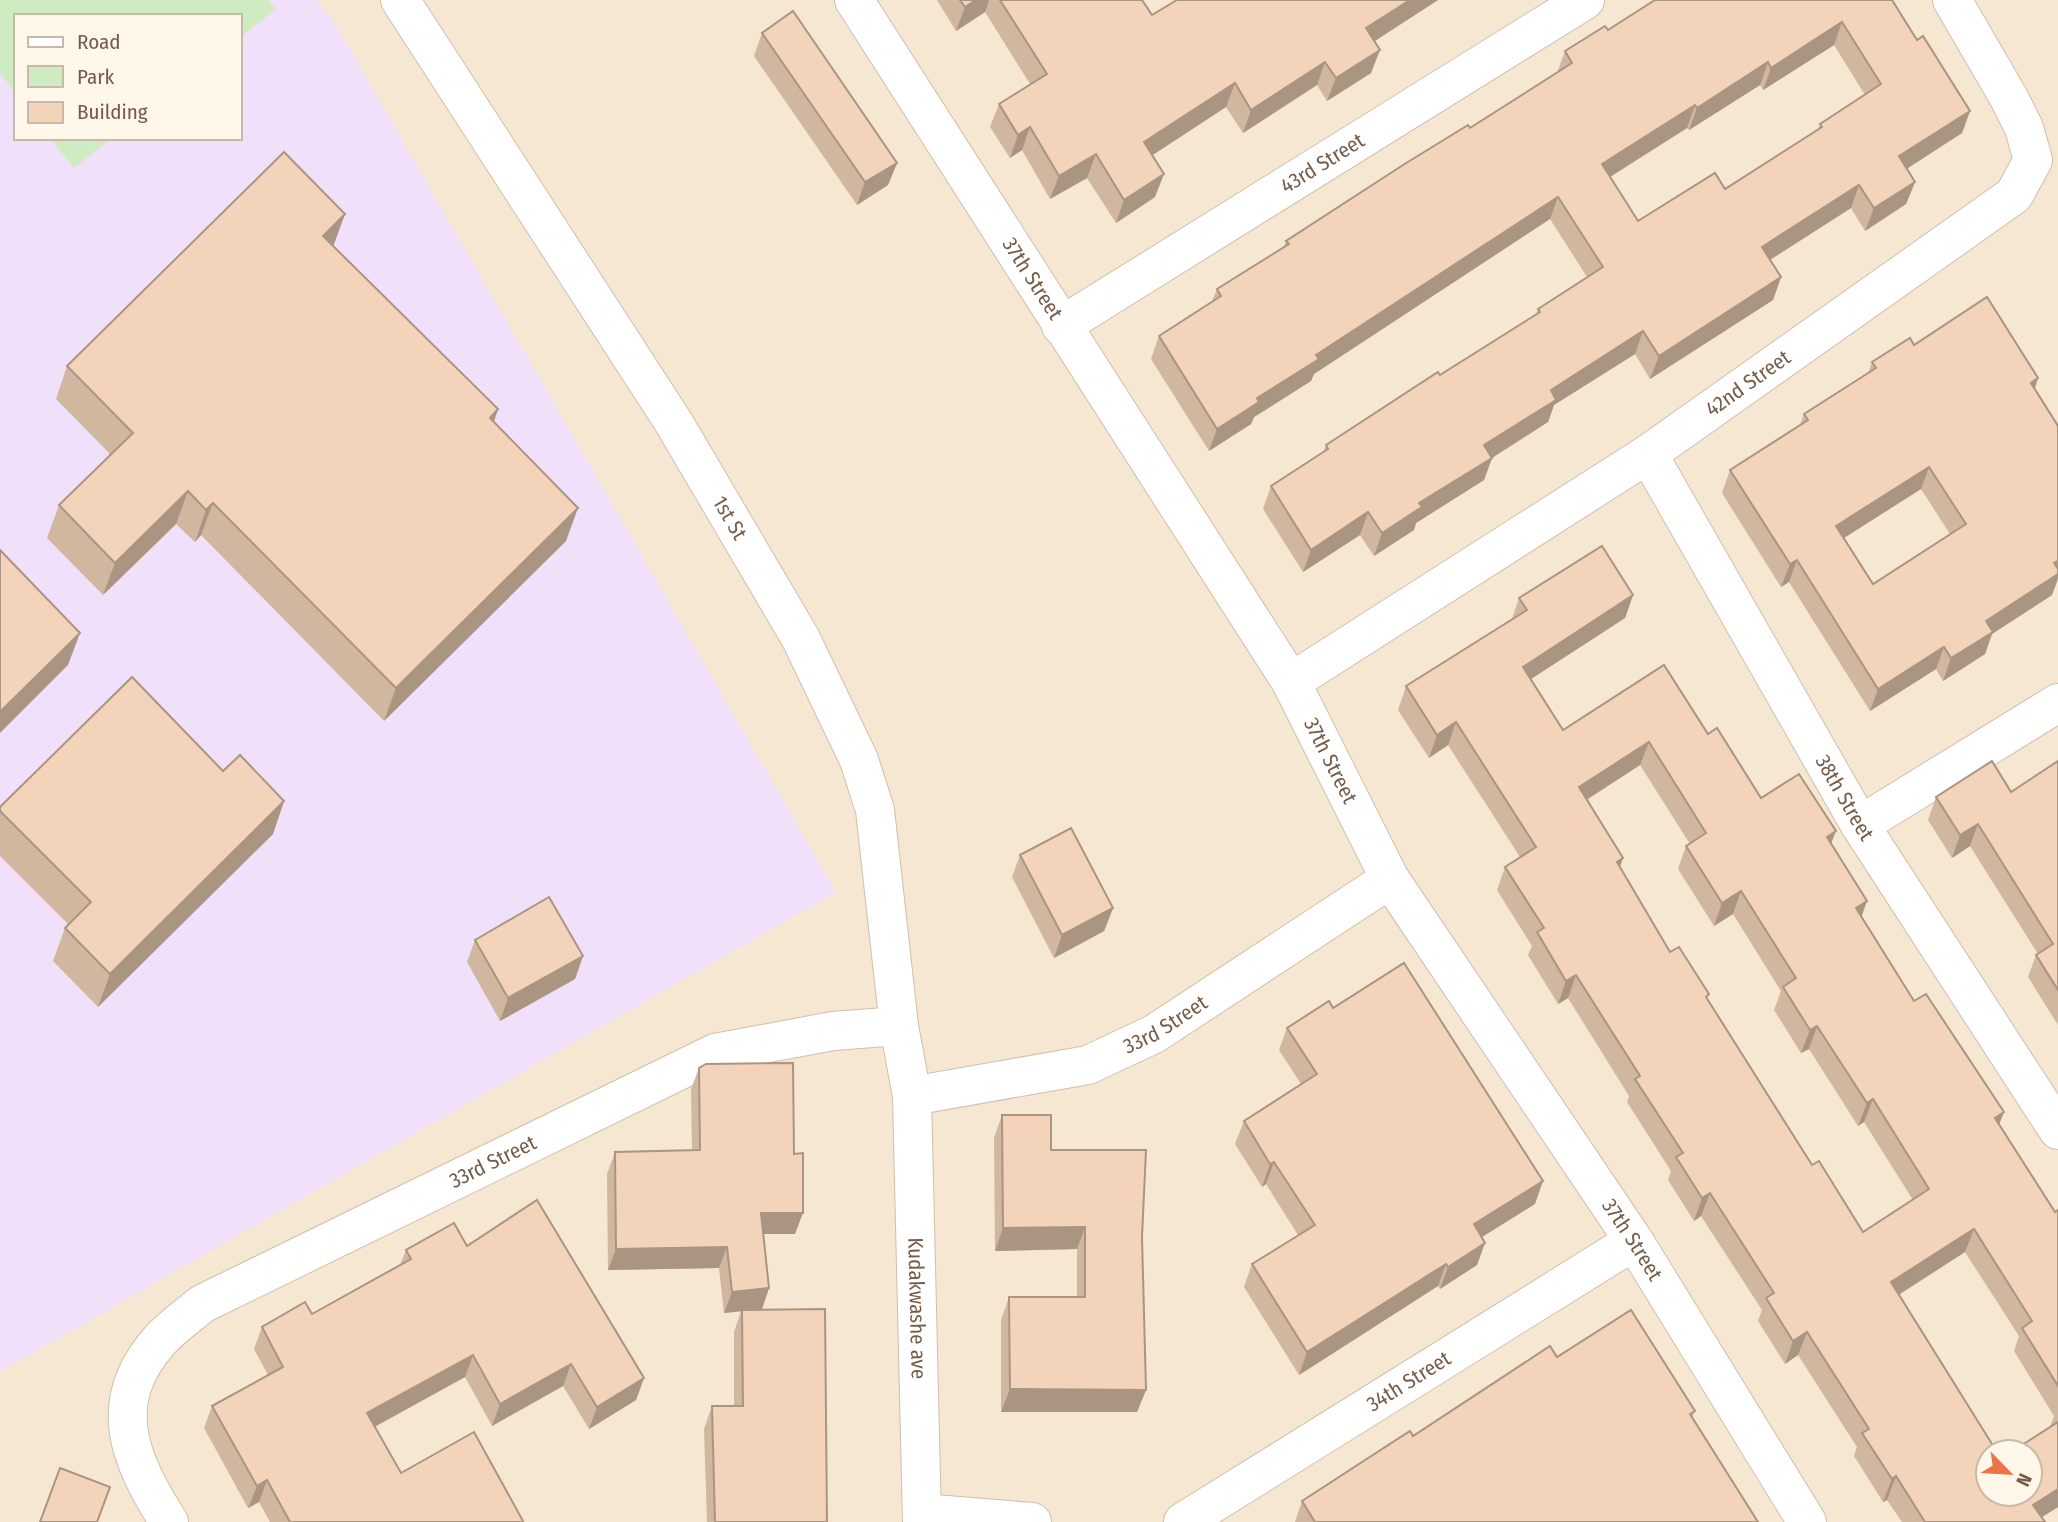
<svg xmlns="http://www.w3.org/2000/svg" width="2058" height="1522" font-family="'Fira Sans Condensed',sans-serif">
  <rect width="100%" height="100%" fill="#fdf4e3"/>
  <path fill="#f5e7d1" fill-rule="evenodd" d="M0 0H2058V1522H0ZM16 16H240V138H16ZM1988 1452H2030V1494H1988Z"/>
  <path fill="#f1e0f9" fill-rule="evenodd" d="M0 0H316L336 25 836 892 0 1372ZM16 16H240V138H16Z"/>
  <g fill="#cfebc1">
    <path d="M0 0H268L276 9 240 38V16H16V94L0 73Z"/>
    <path d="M50 138H112L74 168Z"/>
  </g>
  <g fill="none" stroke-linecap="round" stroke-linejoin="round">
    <g stroke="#d1bfac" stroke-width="40">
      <g id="minor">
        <path id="s1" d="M400 0 674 423 801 639 859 760 875 810 899 1026 912 1096 922 1522"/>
        <path id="s2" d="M854 0 1291 682 1390 879 1634 1241 1807 1522"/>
        <path id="s3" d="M1061 326 1585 0"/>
        <path id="s4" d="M1648 454 1860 825 2058 1130"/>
        <path id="s5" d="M1291 682 1648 454 2014 195 2033 160 2024 128 2009 98 1952 0"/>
        <path d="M1860 825 2058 703"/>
        <path id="s6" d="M912 1096 1088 1065 1154 1034 1390 879"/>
        <path d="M922 1513 1032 1522"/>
        <path id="s7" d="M169 1522C129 1459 104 1402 161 1339 173 1326 189 1315 202 1304L715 1053 833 1031 899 1026"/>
        <path id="s8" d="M1183 1522 1634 1241"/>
      </g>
    </g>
    <use href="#minor" stroke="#fff" stroke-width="38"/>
  </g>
  <g fill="#d1b6a0" fill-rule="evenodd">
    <path d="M937 0H1142L1152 15 1438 0 1374 41 1371 73 1327 101 1317 85 1243 133 1226 107 1152 155 1155 197 1116 223 1087 178 1050 199 1022 150 1010 158 990 127 999 104 1030 84 985 12 956 31Z"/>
    <path d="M1892 0 1917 40 1970 111 1962 133 1906 169 1915 182 1906 204 1865 231 1851 208 1770 260 1781 277 1773 300 1650 379 1635 354 1554 405 1548 422 1492 458 1484 480 1416 523 1414 530 1374 556 1360 535 1303 572 1263 509 1271 486 1323 453 1326 445 1440 375 1536 314 1538 309 1587 277 1550 219 1314 374 1311 381 1254 417 1251 424 1209 451 1151 359 1159 336 1212 301 1217 289 1284 247 1286 241 1557 73 1565 51 1608 30ZM1834 45 1865 95 1820 124 1818 129 1725 189 1638 221 1610 177 1687 128 1689 130 1760 85 1763 90Z"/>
    <path d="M762 33 897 163 888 185 857 205 754 56Z"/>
    <path d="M334 246 498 409 494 422 566 541 384 721 201 535 195 542 176 524 103 595 47 538 59 505 110 454 56 399 67 366Z"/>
    <path d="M1914 345 2038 378 2035 389 2052 595 1992 634 1985 654 1943 681 1936 669 1870 711 1789 582 1781 587 1722 493 1730 470 1800 425 1804 414 1868 373 1872 362ZM1921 489 1950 534 1873 584 1844 538Z"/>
    <path d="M1633 595 1625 618 1531 679 1563 730 1708 734 1761 798 1831 843 1861 917 1914 1001 1999 1125 2055 1212 2058 1210V1507L2042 1517 2045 1522H1902L1887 1500 1883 1502 1854 1456 1857 1447 1798 1355 1785 1364 1758 1321 1762 1310 1701 1216 1694 1221 1668 1180 1671 1171 1627 1102 1629 1096 1568 998 1558 1004 1528 955 1532 946 1497 890 1505 867 1520 857 1448 745 1429 758 1398 710 1406 686 1512 619 1519 598ZM1640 765 1690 844 1686 846 1678 869 1714 926 1733 914 1781 991 1774 1010 1801 1053 1809 1049 1858 1126 1864 1122 1913 1200 1863 1232 1812 1165 1708 1000 1670 952 1620 867 1587 800ZM1965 1252 2019 1336 2014 1351 2054 1416 2050 1427 1988 1494 1899 1295Z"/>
    <path d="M2058 761V1025L2028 977 2036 955 2038 954 1970 846 1952 858 1928 820 1936 797 2011 792Z"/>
    <path d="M223 771 284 801 273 834 98 1007 53 961 65 928 68 924 0 856V811Z"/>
    <path d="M1020 855 1113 908 1104 931 1054 958 1012 877Z"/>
    <path d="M475 940 583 956 575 979 500 1021 467 962Z"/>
    <path d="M1333 1008 1535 1204 1482 1237 1477 1265 1440 1289 1438 1286 1299 1375 1244 1287 1252 1264 1298 1235 1266 1184 1262 1187 1235 1144 1244 1121 1301 1084 1279 1050 1287 1028Z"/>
    <path d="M699 1068 795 1234H763L769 1288 762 1309 827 1522H707L704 1429 712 1406H734V1332L741 1311 724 1313 719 1268 608 1270 607 1174 615 1152 692 1150 691 1089Z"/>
    <path d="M1002 1115 1051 1150 1142 1237 1146 1390 1137 1412H1001V1320L1009 1297H1077V1249L995 1251 994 1138Z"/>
    <path d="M467 1246 644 1378 636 1400 589 1429 563 1386 492 1426 465 1377 375 1427 401 1473 523 1522H270L259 1502 248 1508 204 1428 212 1406 268 1375 254 1349 262 1327 312 1314 400 1265 406 1250Z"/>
    <path d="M1557 1357 1695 1411 1692 1418 1758 1522H1295L1302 1501 1413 1436Z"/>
  </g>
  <g fill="#aa9482">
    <path d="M976 0H989L985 12 956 31 965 7Z"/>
    <path d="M1410 0H1438L1358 52 1366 28Z"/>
    <path d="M1842 22 1834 45 1763 90 1771 68Z"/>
    <path d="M1380 50 1371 73 1327 101 1336 78Z"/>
    <path d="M1325 62 1317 85 1243 133 1251 110Z"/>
    <path d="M1768 62 1760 85 1689 130 1697 108Z"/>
    <path d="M1235 83 1226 107 1136 166 1144 142Z"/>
    <path d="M1695 105 1687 128 1594 187 1602 164Z"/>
    <path d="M1970 111 1962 133 1891 179 1899 156Z"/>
    <path d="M1030 127 1022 150 1010 158 1018 135Z"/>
    <path d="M1096 154 1087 178 1050 199 1059 176Z"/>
    <path d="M897 163 888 185 857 205 865 182Z"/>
    <path d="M1164 174 1155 197 1116 223 1124 200Z"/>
    <path d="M1915 182 1906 204 1865 231 1874 208Z"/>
    <path d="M1859 185 1851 208 1754 270 1762 247Z"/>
    <path d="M1558 197 1550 219 1314 374 1311 381 1254 417 1251 424 1209 451 1217 429 1316 355Z"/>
    <path d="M345 214 333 247 323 236Z"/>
    <path d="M1781 277 1773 300 1650 379 1659 356Z"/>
    <path d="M1643 331 1635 354 1554 405 1548 422 1476 468 1484 445 1551 390Z"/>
    <path d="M2038 378 2030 401 2031 383Z"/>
    <path d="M498 409 487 442 490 418Z"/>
    <path d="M1492 458 1484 480 1416 523 1414 530 1374 556 1382 533 1419 503Z"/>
    <path d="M1929 467 1921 489 1828 548 1836 526Z"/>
    <path d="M188 491 176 524 103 595 115 563Z"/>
    <path d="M213 503 201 535 195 542 206 510Z"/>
    <path d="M578 508 566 541 384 721 396 688Z"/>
    <path d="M1368 512 1360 535 1303 572 1311 550Z"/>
    <path d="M1797 560 1789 582 1781 587 1790 564Z"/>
    <path d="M2058 561V579L2052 595 1992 634 1985 654 1943 681 1951 658 1986 621Z"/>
    <path d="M1633 595 1625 618 1514 690 1523 667Z"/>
    <path d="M80 633 68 665 0 733V712Z"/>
    <path d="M1944 647 1936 669 1870 711 1878 689Z"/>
    <path d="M1456 722 1448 745 1429 758 1437 735Z"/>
    <path d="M1649 742 1640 765 1570 810 1579 787Z"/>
    <path d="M284 801 273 834 98 1007 110 974Z"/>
    <path d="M1978 824 1970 846 1952 858 1960 835Z"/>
    <path d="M1836 831 1827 854V837Z"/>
    <path d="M1623 858 1615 881 1617 862Z"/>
    <path d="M1741 891 1733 914 1714 926 1722 903Z"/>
    <path d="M1867 901 1859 924 1856 908Z"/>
    <path d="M1113 908 1104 931 1054 958 1062 935Z"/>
    <path d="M583 956 575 979 500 1021 508 998Z"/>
    <path d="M1576 975 1568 998 1558 1004 1566 981Z"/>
    <path d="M1817 1026 1809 1049 1801 1053 1810 1030Z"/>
    <path d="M1873 1099 1864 1122 1858 1126 1867 1103Z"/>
    <path d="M2004 1112 1995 1135V1118Z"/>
    <path d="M1274 1162 1266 1184 1262 1187 1270 1164Z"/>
    <path d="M1543 1181 1535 1204 1466 1247 1474 1224Z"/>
    <path d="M1710 1193 1701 1216 1694 1221 1702 1198Z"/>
    <path d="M761 1213H803L795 1234H753Z"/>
    <path d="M1085 1227 1077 1249 995 1251 1003 1228Z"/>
    <path d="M1974 1229 1965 1252 1882 1305 1891 1282Z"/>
    <path d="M1485 1243 1477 1265 1440 1289 1448 1267Z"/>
    <path d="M727 1247 719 1268 608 1270 616 1249Z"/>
    <path d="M1446 1264 1438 1286 1299 1375 1307 1352Z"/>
    <path d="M769 1288 762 1309 724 1313 732 1292Z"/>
    <path d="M1807 1332 1798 1355 1785 1364 1793 1341Z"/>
    <path d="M473 1355 465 1377 359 1435 367 1413Z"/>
    <path d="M571 1364 563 1386 492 1426 500 1404Z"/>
    <path d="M644 1378 636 1400 589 1429 597 1407Z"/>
    <path d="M1010 1389 1146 1390 1137 1412H1001Z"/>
    <path d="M1896 1476 1887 1500 1883 1502 1892 1479Z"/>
    <path d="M267 1480 259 1502 248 1508 257 1486Z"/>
    <path d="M2058 1489V1507L2034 1522 2033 1505Z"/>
  </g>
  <g fill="#f3d4ba" stroke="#aa9482" stroke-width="2" fill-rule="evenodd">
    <path d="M960 0H976L965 7Z"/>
    <path d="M1000 0H1142L1152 15 1177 0H1410L1366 28 1380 50 1336 78 1325 62 1251 110 1235 83 1144 142 1164 174 1124 200 1096 154 1059 176 1030 127 1018 135 999 104 1047 74Z"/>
    <path d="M1655 0H1892L1917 40 1923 36 1970 111 1899 156 1915 182 1874 208 1859 185 1762 247 1781 277 1659 356 1643 331 1551 390 1556 400 1484 445 1492 458 1419 503 1422 507 1382 533 1368 512 1311 550 1271 486 1328 449 1326 445 1438 372 1440 375 1540 312 1538 309 1603 267 1558 197 1316 355 1319 359 1257 398 1259 402 1217 429 1159 336 1221 296 1217 289 1289 244 1286 241 1403 165 1468 125 1470 128 1572 63 1565 51 1605 26 1608 30ZM1842 22 1881 84 1820 124 1822 127 1725 189 1715 173 1638 221 1602 164 1695 105 1697 108 1768 62 1771 68Z"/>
    <path d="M793 11 897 163 865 182 762 33Z"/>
    <path d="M284 152 345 214 323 236 498 409 490 418 578 508 396 688 213 503 206 510 188 491 115 563 59 505 133 433 67 366Z"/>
    <path d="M1987 297 2038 378 2031 383 2058 426V561L2054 563 2058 569V574L1986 621 1993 632 1951 658 1944 647 1878 689 1797 560 1790 564 1730 470 1808 420 1804 414 1876 368 1872 362 1910 338 1914 345ZM1929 467 1966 524 1873 584 1836 526Z"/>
    <path d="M1602 546 1633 595 1523 667 1563 730 1664 665 1708 734 1717 728 1761 798 1799 774 1836 831 1827 837 1867 901 1856 908 1914 1001 1926 994 2004 1112 1995 1118 2055 1212 2058 1210V1386L2022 1328 2032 1321 1974 1229 1891 1282 1997 1452H1988V1494H2030V1452H2011L2058 1422V1489L2033 1505 2045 1522H1925L1896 1476 1892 1479 1862 1433 1869 1429 1807 1332 1793 1341 1766 1298 1774 1293 1710 1193 1702 1198 1676 1157 1683 1153 1635 1079 1640 1076 1576 975 1566 981 1537 932 1544 928 1505 867 1536 847 1456 722 1437 735 1406 686 1527 610 1519 598ZM1649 742 1706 833 1686 846 1722 903 1741 891 1796 978 1783 987 1810 1030 1817 1026 1867 1103 1873 1099 1929 1189 1863 1232 1819 1161 1812 1165 1706 997 1709 994 1679 947 1670 952 1617 862 1623 858 1579 787Z"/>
    <path d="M0 550 80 633 0 712Z"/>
    <path d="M132 677 223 771 240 755 284 801 110 974 65 928 91 902 0 811V807Z"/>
    <path d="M1992 761 2011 792 2058 761V990L2036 955 2053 944 1978 824 1960 835 1936 797Z"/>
    <path d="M1071 828 1113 908 1062 935 1020 855Z"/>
    <path d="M549 897 583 956 508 998 475 940Z"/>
    <path d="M1404 963 1543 1181 1474 1224 1485 1243 1448 1267 1446 1264 1307 1352 1252 1264 1315 1225 1274 1162 1270 1164 1244 1121 1317 1074 1287 1028 1329 1001 1333 1008Z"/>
    <path d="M793 1063 794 1154 803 1153V1213H761L769 1288 732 1292 727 1247 616 1249 615 1152 700 1150 699 1068 706 1064Z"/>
    <path d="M1002 1115H1051V1150H1146L1142 1237 1146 1390 1010 1389 1009 1297H1085V1227L1003 1228Z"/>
    <path d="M537 1200 644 1378 597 1407 571 1364 500 1404 473 1355 367 1413 401 1473 474 1432 523 1521 522 1522H290L267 1480 257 1486 212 1406 283 1367 262 1327 305 1302 312 1314 411 1259 406 1250 454 1223 467 1246Z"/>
    <path d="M825 1309 827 1522H715L712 1406H743L742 1310Z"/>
    <path d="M1631 1310 1695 1411 1690 1414 1758 1522H1315L1302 1501 1410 1431 1413 1436 1550 1346 1557 1357Z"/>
    <path d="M60 1468 110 1487 97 1522H40Z"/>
  </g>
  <g text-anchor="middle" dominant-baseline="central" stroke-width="7" stroke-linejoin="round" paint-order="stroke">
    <g font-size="21" fill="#765b48" stroke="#fff8ea">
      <text stroke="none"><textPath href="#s3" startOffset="308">43rd Street</textPath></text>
      <text stroke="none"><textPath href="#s2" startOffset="331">37th Street</textPath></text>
      <text stroke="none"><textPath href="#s5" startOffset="546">42nd Street</textPath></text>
      <text stroke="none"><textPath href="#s1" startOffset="614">1st St</textPath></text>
      <text stroke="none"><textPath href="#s2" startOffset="898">37th Street</textPath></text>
      <text stroke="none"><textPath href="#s4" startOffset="396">38th Street</textPath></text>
      <text stroke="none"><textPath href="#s6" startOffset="266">33rd Street</textPath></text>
      <text stroke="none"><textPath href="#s7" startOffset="579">33rd Street</textPath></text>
      <text stroke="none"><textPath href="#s2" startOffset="1465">37th Street</textPath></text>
      <text stroke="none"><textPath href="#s1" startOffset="1442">Kudakwashe ave</textPath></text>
      <text stroke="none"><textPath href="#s8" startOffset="266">34th Street</textPath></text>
    </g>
  </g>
  <rect x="14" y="14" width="228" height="126" fill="#fff8ea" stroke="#c8b9a9" stroke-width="2"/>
  <rect x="28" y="37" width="35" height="10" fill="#ffffff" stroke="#c8b9a9" stroke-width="2"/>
  <text x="77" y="49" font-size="21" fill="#765b48">Road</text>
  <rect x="28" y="66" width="35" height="21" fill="#cfebc1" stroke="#c8b9a9" stroke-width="2"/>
  <text x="77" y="84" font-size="21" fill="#765b48">Park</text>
  <rect x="28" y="102" width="35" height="21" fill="#f3d4ba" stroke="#c8b9a9" stroke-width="2"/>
  <text x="77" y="119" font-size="21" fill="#765b48">Building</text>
  <g transform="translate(2009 1473) rotate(115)"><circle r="33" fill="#fff8ea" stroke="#c8b9a9" stroke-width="2"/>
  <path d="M0-5L12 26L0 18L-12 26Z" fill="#eb7344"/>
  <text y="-10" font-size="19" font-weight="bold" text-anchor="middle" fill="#765b48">N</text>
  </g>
</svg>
